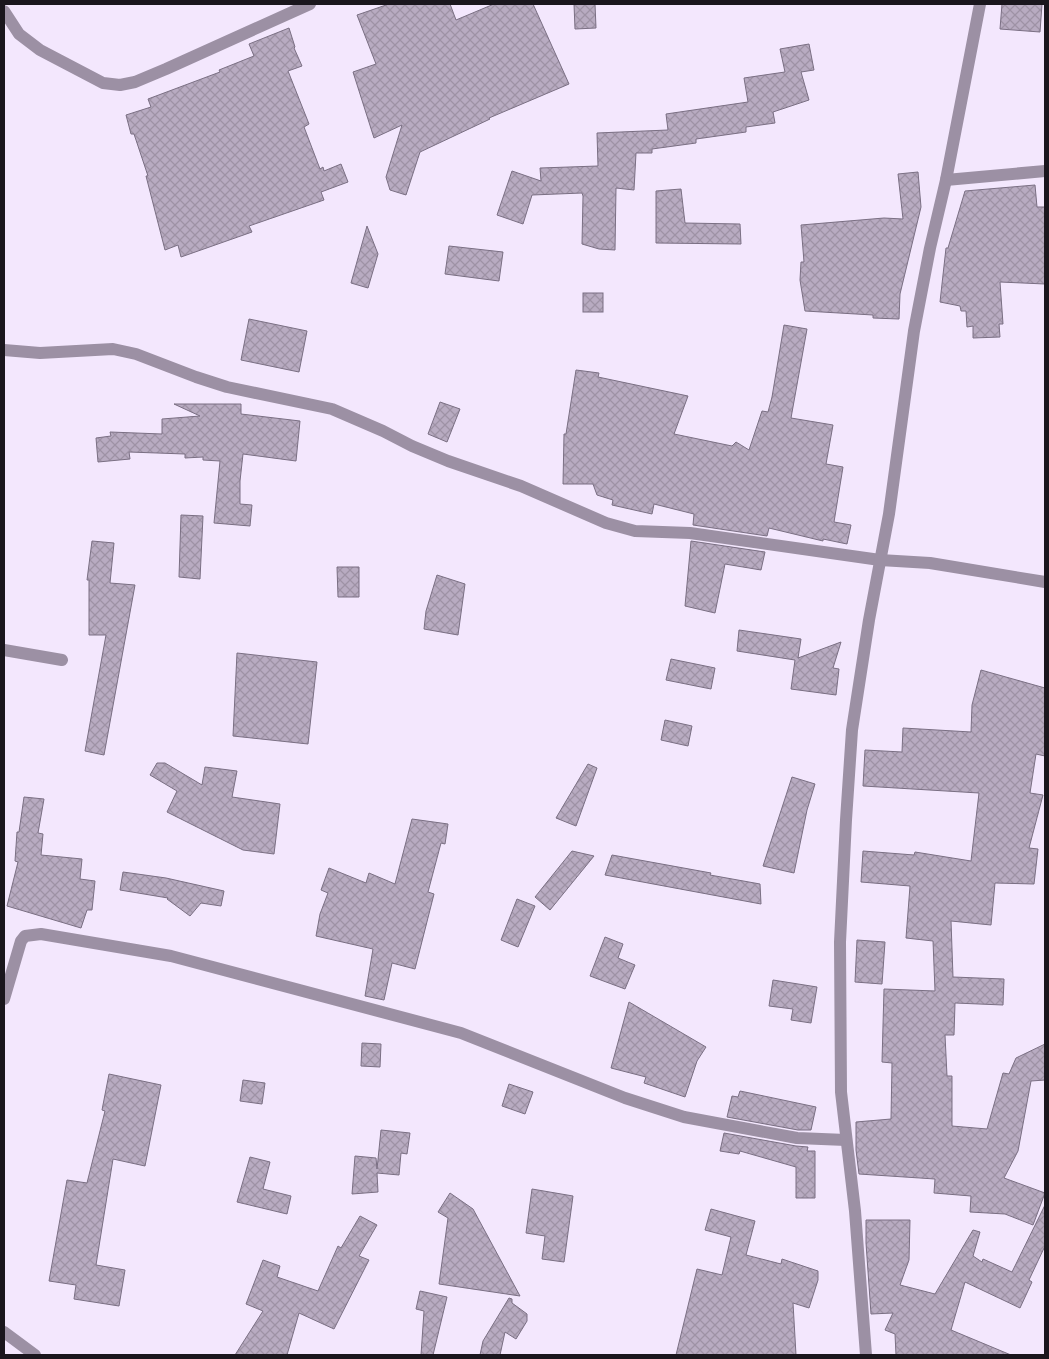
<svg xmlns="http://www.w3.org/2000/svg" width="1049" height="1359" font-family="'PT Sans Narrow',sans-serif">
  <defs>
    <pattern id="building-cross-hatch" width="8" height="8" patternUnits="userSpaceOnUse" patternTransform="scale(1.25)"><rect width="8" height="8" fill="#b8abc1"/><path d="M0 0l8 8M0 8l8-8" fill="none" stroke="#9e92a5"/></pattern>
  </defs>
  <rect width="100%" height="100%" fill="#f3e7fd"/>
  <g fill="url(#building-cross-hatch)" stroke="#7a6f83">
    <path d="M389 4H450L456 20 494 4H533L569 84 489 118 490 119 420 152 406 195 390 190 386 177 402 125 374 138 353 72 376 64 357 15Z"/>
    <path d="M574 4H595L596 28 575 29Z"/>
    <path d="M1002 4H1042L1040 32 1000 29Z"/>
    <path d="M289 28 295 47 294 48 302 66 288 71 309 124 304 127 320 169 323 167 324 171 341 164 348 182 321 192 324 200 249 226 252 232 181 257 178 245 165 250 146 176H148L134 134H131L126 115 151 107 148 99 220 72 219 70 254 56 249 44Z"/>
    <path d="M809 44 814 70 801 72 809 100 773 112 775 123 746 127V132L696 139V143L652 149V153H636L634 190 616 188 615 250 599 249 582 244 583 196 582 193 532 195 523 224 497 215 512 171 541 181 540 168 598 166 597 133 668 130 666 114 748 102 744 78 785 72 780 49Z"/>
    <path d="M918 172 921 207 900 294 899 319 873 318V315L805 311 800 280 801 262H804L801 225 884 218 903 219 898 174Z"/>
    <path d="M1035 185 1037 207H1045V284L1000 282 1003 324H999L1000 337 973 338V326L967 327 966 311H961L960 306 940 302 946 248H948L965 191Z"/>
    <path d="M681 189 685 223 740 224 741 244 656 243V191Z"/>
    <path d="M367 226 378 254 368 288 351 283Z"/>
    <path d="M449 246 503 252 499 281 445 274Z"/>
    <rect x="583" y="293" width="20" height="19"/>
    <path d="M249 319 307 331 299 372 241 360Z"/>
    <path d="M784 325 807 329 791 418 833 425 826 464 843 467 834 522 851 525 847 544 823 539V541L769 528 767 536 693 525 694 514 654 504 652 514 612 505 613 500 597 495 593 484H563L564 434H566L576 370 599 373 598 377 688 396 674 434 732 446 736 442 749 450 762 411 768 412 772 397Z"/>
    <path d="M440 402 460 409 447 442 428 434Z"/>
    <path d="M174 404H241V414L300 421 296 461 243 454 240 481V504L252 505 250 526 214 523 220 461 203 460V457L185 458V454L129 452 130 459 98 462 96 438 111 436 110 432 162 434V419L200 416Z"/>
    <path d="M181 515 203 516 200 579 179 577Z"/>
    <path d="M92 541 114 543 110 583 135 585 104 755 85 751 106 635H89V580H87Z"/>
    <path d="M691 541 765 552 761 570 725 564 715 613 685 606Z"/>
    <path d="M337 567H359V597H338Z"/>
    <path d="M437 575 465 584 458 635 424 629 426 611Z"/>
    <path d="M739 630 801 639 798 658 841 642 833 668 839 669 836 695 791 689 795 660 737 651Z"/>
    <path d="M237 653 317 662 308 744 233 736Z"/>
    <path d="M671 659 715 668 711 689 666 680Z"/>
    <path d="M981 670 1045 688V756L1036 754 1030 793 1043 795 1029 848 1038 849 1034 884 995 883 991 925 951 921 953 977 1004 979 1003 1005 955 1003 954 1035H945L947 1076H952V1126L987 1129 1003 1073 1009 1074 1016 1058 1045 1044V1080L1031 1081 1018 1151 1004 1178 1045 1193 1033 1225 1005 1214 970 1212 971 1196 934 1193 935 1179 859 1174 856 1150V1122L891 1119 892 1063 882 1062 884 989 935 991 933 941 906 938 910 886 861 882 863 851 914 855 915 852 971 861 979 793 863 786 865 750 902 752 903 728 971 732 972 705Z"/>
    <path d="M665 720 692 726 688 746 661 740Z"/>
    <path d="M157 763H165L202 785 205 767 237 771 232 797 280 804 274 854 243 850 167 812 177 791 150 775Z"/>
    <path d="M588 764 597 768 576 826 556 818Z"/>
    <path d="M792 777 815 784 807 810 794 873 763 866Z"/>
    <path d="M24 797 44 799 38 833 43 834 41 855 82 859 80 879 95 881 92 910H87L81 928 7 906 18 862 15 861 17 832H19Z"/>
    <path d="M412 819 448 824 445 844 441 843 428 892 434 894 415 969 392 963 384 1000 365 996 373 949 316 936 320 914 328 893 321 890 329 868 366 883 369 873 395 884Z"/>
    <path d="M572 851 594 856 550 910 535 897Z"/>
    <path d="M612 855 711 873 710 875 760 884 761 904 605 875Z"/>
    <path d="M123 872 166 878 224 891 221 906 201 903 190 916 167 899 168 898 120 890Z"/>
    <path d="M517 899 535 906 518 947 501 940Z"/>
    <path d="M605 937 623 944 618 958 635 965 625 989 590 976Z"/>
    <path d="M857 940 885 942 882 984 855 982Z"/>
    <path d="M773 980 817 987 811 1023 791 1020 793 1009 769 1006Z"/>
    <path d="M629 1002 706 1047 697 1061 685 1097 644 1083 646 1077 611 1068Z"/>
    <path d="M362 1043 381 1044 380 1067 361 1066Z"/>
    <path d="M109 1074 161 1085 145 1166 113 1159 96 1265 125 1270 119 1306 74 1299 76 1285 49 1281 67 1180 87 1183 105 1111 102 1110Z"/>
    <path d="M243 1080 265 1083 262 1104 240 1101Z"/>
    <path d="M509 1084 533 1092 525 1114 502 1106Z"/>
    <path d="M740 1091 816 1107 811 1130H798L727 1117 732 1096 738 1097Z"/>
    <path d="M381 1130 410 1133 407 1154 401 1153 399 1175 377 1173 378 1192 352 1194 355 1156 376 1158 377 1169Z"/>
    <path d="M724 1133 796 1146 808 1147 807 1151H815V1198H796V1167L740 1151 739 1154 720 1151Z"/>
    <path d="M250 1157 270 1162 263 1189 291 1196 287 1214 237 1202Z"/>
    <path d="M532 1189 573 1196 564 1262 542 1259 545 1236 526 1233Z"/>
    <path d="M450 1193 473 1209 520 1296 439 1284 448 1218 438 1212Z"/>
    <path d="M1045 1205V1246L1029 1280 1032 1282 1020 1308 965 1282 951 1330 1011 1355H896L895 1334 885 1330 893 1313 871 1314 866 1243V1220H910L909 1260 900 1285 935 1294 973 1230 980 1232 973 1256 982 1262 983 1259 1012 1272Z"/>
    <path d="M711 1209 755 1221 746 1255 781 1264 782 1259 818 1271V1280L809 1308 793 1303 796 1355H676L697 1269 722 1275 731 1237 705 1230Z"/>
    <path d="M360 1216 377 1225 359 1256 369 1260 334 1329 299 1313 287 1355H235L263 1311 246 1304 263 1260 280 1266 277 1277 318 1291 338 1246 341 1248Z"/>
    <path d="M420 1291 447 1297 433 1355H421L424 1311 416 1309Z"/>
    <path d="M509 1298 512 1299V1303L527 1314V1321L516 1339 505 1332 500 1355H480L483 1341Z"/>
  </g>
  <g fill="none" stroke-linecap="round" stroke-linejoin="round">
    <g stroke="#9c90a4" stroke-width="12">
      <path d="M4 11 19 34 40 50 103 83 120 85 135 82 166 69 310 4"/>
      <path d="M946 180 1045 171"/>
      <path d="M4 350 40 353 113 349 136 354 196 377 227 387 332 409 383 431 412 446 448 461 521 486 606 523 635 531 690 533 880 560 930 563 1045 582"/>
      <path d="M4 650 62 660"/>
      <path d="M4 999 21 941 25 936 41 934 171 956 461 1033 625 1098 684 1117 797 1138 846 1140"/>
      <path d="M4 1332 35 1355"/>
      <path d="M866 1355 855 1211 841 1092 840 942 846 820 852 730 869 620 889 514 914 331 930 248 946 180 980 4"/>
    </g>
  </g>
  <rect width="1049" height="1359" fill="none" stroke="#1a161d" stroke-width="10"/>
</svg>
